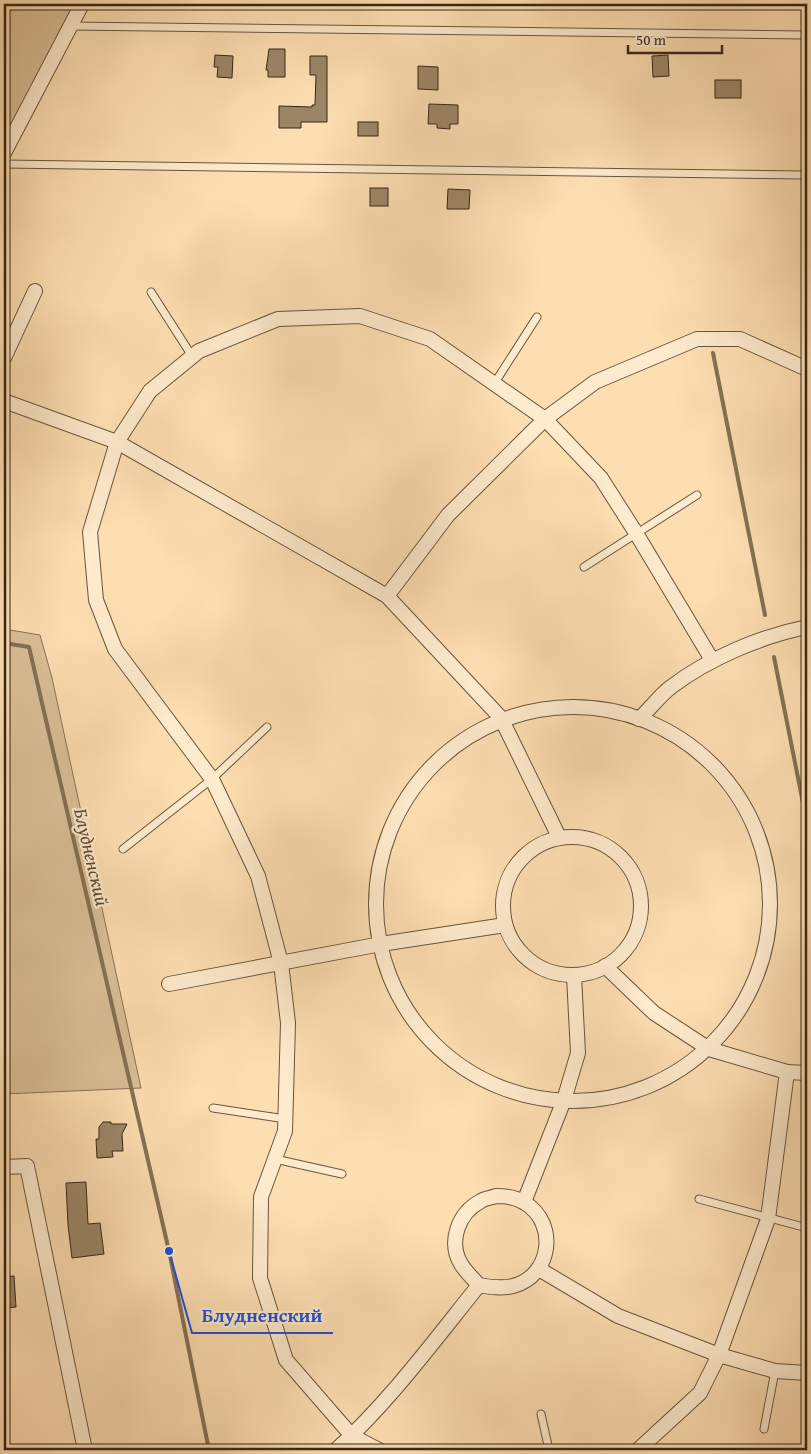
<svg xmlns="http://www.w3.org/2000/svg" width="811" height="1454" font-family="'Gentium Book Plus',serif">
  <rect width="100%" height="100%" fill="#fddeb1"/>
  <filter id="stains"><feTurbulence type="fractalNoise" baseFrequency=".004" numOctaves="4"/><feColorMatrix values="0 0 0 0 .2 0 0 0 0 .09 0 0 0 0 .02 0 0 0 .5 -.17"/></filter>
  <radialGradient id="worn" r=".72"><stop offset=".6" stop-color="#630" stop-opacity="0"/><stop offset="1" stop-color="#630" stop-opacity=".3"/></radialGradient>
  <g fill="#dbbf97" stroke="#887357">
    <path d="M4 4H74L4 138Z"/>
    <path d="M4 629 40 635 52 678 141 1088 4 1094Z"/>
  </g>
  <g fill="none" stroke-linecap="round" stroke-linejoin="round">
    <g stroke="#857054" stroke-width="4">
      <path d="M713 353 765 615"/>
      <path d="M4 643 29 647 169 1251 209 1450"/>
      <path d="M774 657 807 823"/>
    </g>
  </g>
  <g fill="#9d8667" stroke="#362717">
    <path d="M269 49H285V77H268V70H266Z"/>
    <path d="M215 55 233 56 232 78 217 77 218 67H214Z"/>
    <path d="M668 55 669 76 653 77 652 56Z"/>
    <path d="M310 56H327V122H301V128H279V106L312 107V105H315L316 75H310Z"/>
    <path d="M418 66 438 67V90L418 89Z"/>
    <rect x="715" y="80" width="26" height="18"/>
    <path d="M429 104 458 105V124H450V129L437 128V124H428Z"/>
    <rect x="358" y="122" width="20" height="14"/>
    <rect x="370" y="188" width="18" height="18"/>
    <path d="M448 189 470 190 469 209H447Z"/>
    <path d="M103 1122H111V1124H127L122 1134 123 1151H112L113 1157 97 1158 96 1139H99V1127Z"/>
    <path d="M86 1182 88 1224 100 1223 104 1254 72 1258 68 1225 66 1183Z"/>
    <path d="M14 1276 16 1307 4 1308V1277Z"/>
  </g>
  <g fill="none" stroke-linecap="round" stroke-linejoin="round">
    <g stroke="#68553e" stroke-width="9">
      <g id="service">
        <path d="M70 26 807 35"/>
        <path d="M4 164 807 175"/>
        <path d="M151 292 192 356"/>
        <path d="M494 384 537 317"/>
        <path d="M584 567 697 495"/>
        <path d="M123 849 212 779 267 727"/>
        <path d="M213 1108 286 1119"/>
        <path d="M275 1159 342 1174"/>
        <path d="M699 1199 807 1228"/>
        <path d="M541 1414 549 1450"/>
        <path d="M764 1429 775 1371"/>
      </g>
    </g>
    <g stroke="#68553e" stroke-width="16">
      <g id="minor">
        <path d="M4 153 82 4"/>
        <path d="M4 358 35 291"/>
        <path d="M4 401 117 442 387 596 501 718 559 837"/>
        <path d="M387 596 448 515 545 419 595 382 697 339H740L807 369"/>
        <circle cx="573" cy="904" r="197"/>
        <path d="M639 719C650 709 660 695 671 687 709 658 762 636 807 627"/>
        <circle cx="572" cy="906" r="69"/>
        <path d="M605 966 654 1013 709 1049 787 1072 807 1073"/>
        <path d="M169 984 381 944 505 925"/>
        <path d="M4 1167 27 1166 85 1450"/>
        <path d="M496 1196C506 1196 516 1197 525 1203 558 1223 552 1276 513 1286 502 1289 490 1287 479 1285 473 1279 466 1272 461 1264 448 1242 458 1213 481 1201 485 1198 491 1198 496 1196Z"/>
        <path d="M524 1202 564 1100 578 1053 574 976"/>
        <path d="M539 1269 618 1316 719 1355 775 1371 807 1373"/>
        <path d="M336 1450C389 1402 434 1341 479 1285"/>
        <path d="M379 1450 352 1436 286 1360 260 1278 261 1197 285 1131 288 1023 281 963 258 876 212 779 115 649 96 600 90 532 117 442 150 391 199 351 278 319 360 316 430 339 545 419 601 478 636 533 712 660"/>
        <path d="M638 1450 700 1393 719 1355 768 1219 787 1072"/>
      </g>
    </g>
    <use href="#service" stroke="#feeacc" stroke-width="7"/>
    <use href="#minor" stroke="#feeacc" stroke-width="14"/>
  </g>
  <g text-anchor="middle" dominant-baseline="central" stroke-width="4.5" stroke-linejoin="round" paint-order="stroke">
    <g font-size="19" font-style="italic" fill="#5d4b36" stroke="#feeacc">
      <text transform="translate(92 857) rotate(77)">Блудненский</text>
    </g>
  </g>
  <path fill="none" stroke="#1d4ed8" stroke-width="2" d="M169 1251L192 1333H333"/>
  <circle fill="#1d4ed8" stroke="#feeacc" stroke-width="2" cx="169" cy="1251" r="5"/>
  <g font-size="19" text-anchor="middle" font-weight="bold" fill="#1d4ed8" stroke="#feeacc" stroke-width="4.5" stroke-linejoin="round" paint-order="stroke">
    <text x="262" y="1322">Блудненский</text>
  </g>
  <rect width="811" height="1454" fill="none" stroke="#fddeb1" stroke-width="20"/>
  <rect x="5" y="5" width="801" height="1444" fill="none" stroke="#362717" stroke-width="2.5"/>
  <rect x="10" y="10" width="791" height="1434" fill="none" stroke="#362717"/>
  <path d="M628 45v8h94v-8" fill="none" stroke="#362717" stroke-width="2.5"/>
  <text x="636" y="45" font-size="15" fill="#362717" stroke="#feeacc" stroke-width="4" paint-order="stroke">50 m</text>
  <rect width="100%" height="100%" filter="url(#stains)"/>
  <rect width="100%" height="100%" fill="url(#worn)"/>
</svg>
